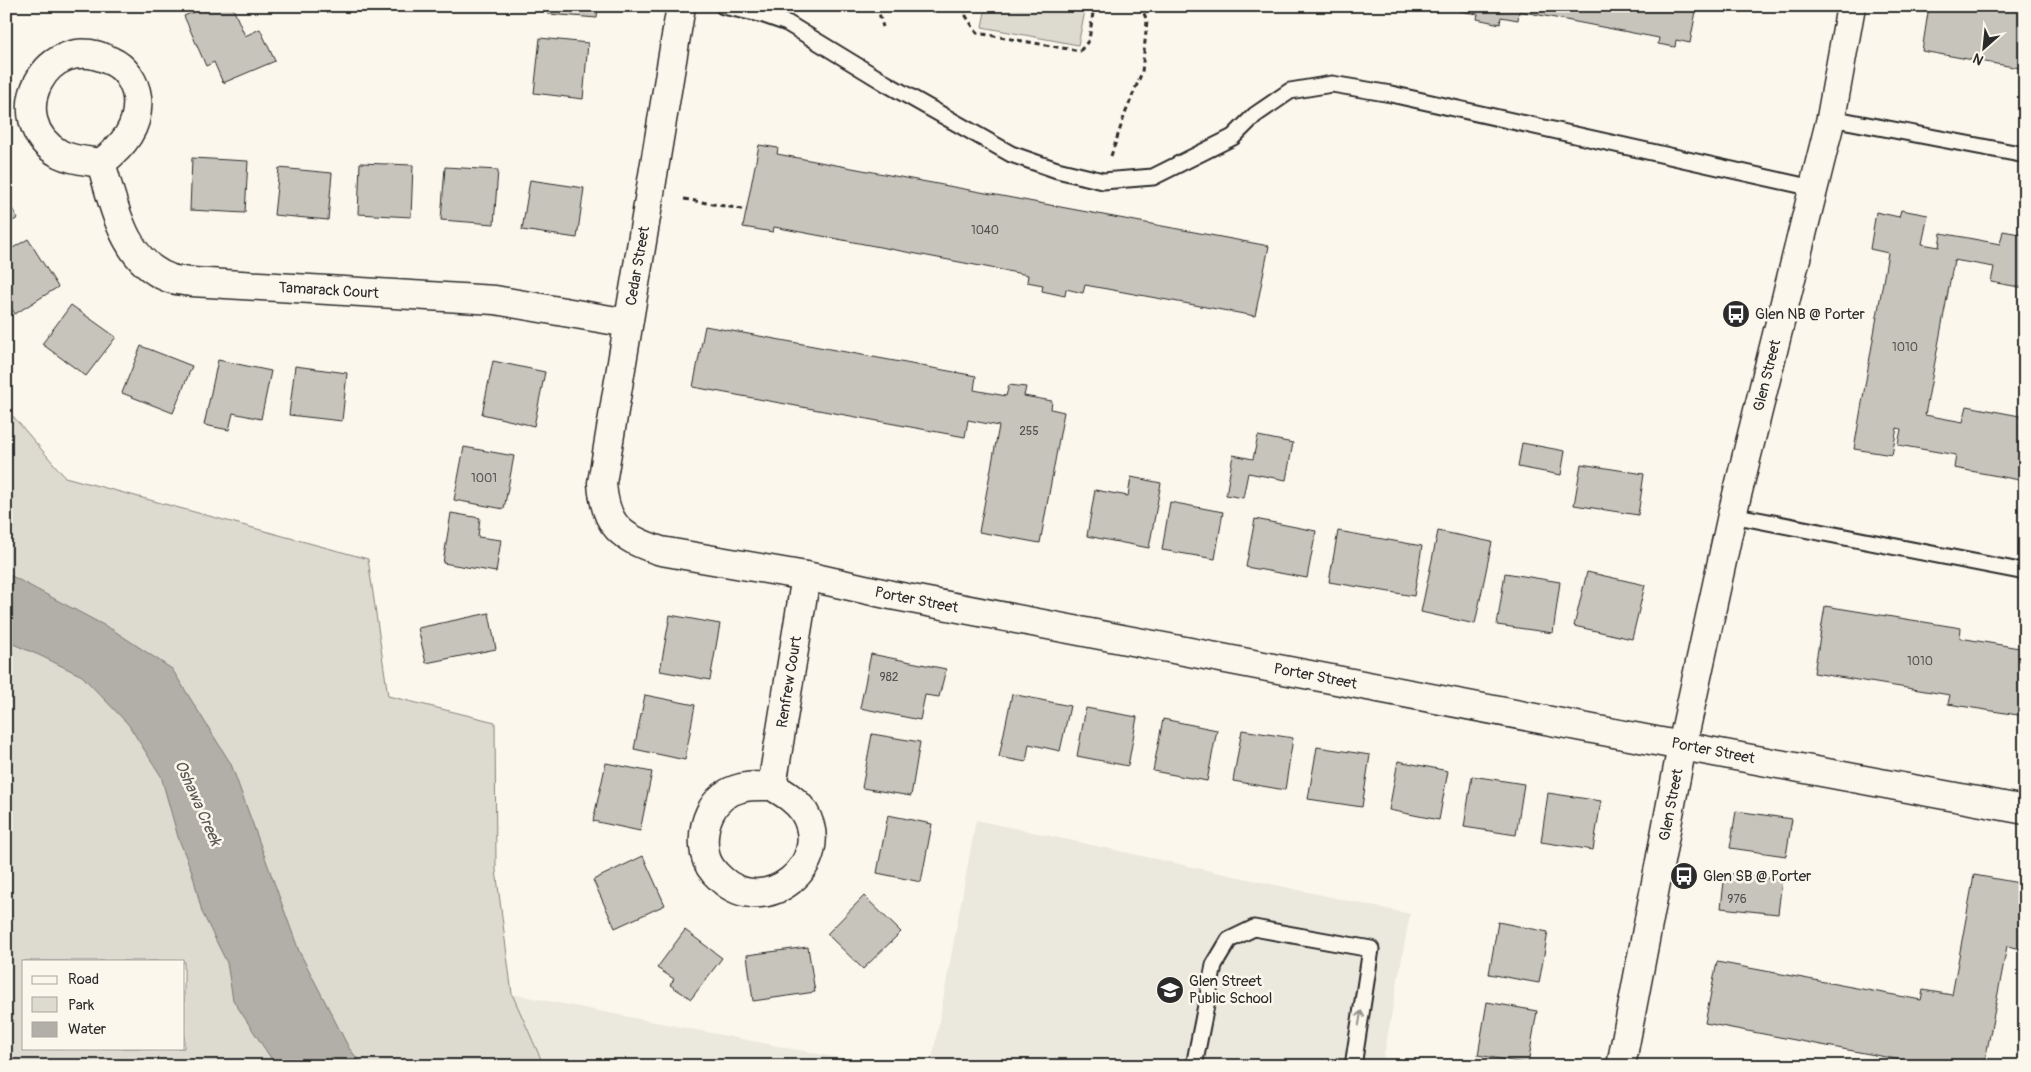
<svg xmlns="http://www.w3.org/2000/svg" width="2031" height="1072" font-family="Pangolin,sans-serif">
  <rect width="100%" height="100%" fill="#fbf7ec"/>
  <filter id="ink" filterUnits="userSpaceOnUse"><feTurbulence type="fractalNoise" baseFrequency=".02" numOctaves="2"/><feDisplacementMap in="SourceGraphic" scale="10" xChannelSelector="R" yChannelSelector="G"/><feConvolveMatrix kernelMatrix="1 2 1 2 8 2 1 2 1" color-interpolation-filters="sRGB"/></filter>
  <g filter="url(#ink)">
    <g fill="#ebe8de">
      <path d="M976 820 1410 914 1382 1066H931Z"/>
      <path d="M512 994 880 1066H544Z"/>
    </g>
    <g fill="#dddad0" stroke="#84827e" fill-rule="evenodd">
      <path d="M986 6H1086L1078 45 982 27Z"/>
      <path d="M6 408 65 477 368 559 388 696 495 722 496 870 512 994 544 1066H6ZM24 961H184V1048H24Z"/>
    </g>
    <path fill="#b1afa7" stroke="#7b7a75" d="M6 573 113 630 172 669 231 764 299 951 349 1048 363 1066H276L233 1000 227 963 202 912 192 872 178 837 161 776 128 724 82 676 41 656 6 641Z"/>
    <g fill="#c7c4bc" stroke="#2b2b2b">
      <path d="M207 6H232L245 36 260 29 275 61 223 83 214 62 206 66 184 16Z"/>
      <path d="M548 6H598L597 18 548 14Z"/>
      <path d="M1460 6H1697L1690 43 1676 40 1675 47 1658 44 1659 38 1519 11 1518 20 1501 17 1500 24 1477 19 1478 14 1459 11Z"/>
      <path d="M1929 6H2025V69L1922 51Z"/>
      <path d="M540 38 588 43 583 99 534 93Z"/>
      <path d="M759 145 778 148 777 154 1269 246 1255 316 1085 285 1083 293 1066 289 1065 296 1042 291 1043 285 1027 282 1028 275 774 227 773 232 743 227Z"/>
      <path d="M192 158 248 161 245 213 190 210Z"/>
      <path d="M360 163 413 165 411 217 358 214Z"/>
      <path d="M445 167 498 170 494 224 441 220Z"/>
      <path d="M279 168 332 173 328 220 274 215Z"/>
      <path d="M530 180 584 188 577 238 522 230Z"/>
      <path d="M6 199 18 218 6 225Z"/>
      <path d="M1901 210 1928 215 1922 244 1939 247 1941 233 2000 244 2003 231 2025 235V288L1991 282 1994 267 1954 260 1925 415 1963 422 1967 406 2025 417V481L1954 468 1956 455 1898 445 1901 429 1897 428 1892 455 1854 449 1888 253 1870 249 1876 212 1899 217Z"/>
      <path d="M28 239 58 287 15 314 6 300V252Z"/>
      <path d="M71 305 116 337 86 376 42 344Z"/>
      <path d="M705 326 976 376 974 390 1006 396 1009 385 1026 387 1024 396 1052 401 1051 409 1064 412 1040 543 979 532 999 426 968 420 965 437 693 387Z"/>
      <path d="M141 346 192 366 173 413 122 393Z"/>
      <path d="M218 360 271 371 261 419 233 413 229 430 204 425Z"/>
      <path d="M493 361 545 372 534 426 482 414Z"/>
      <path d="M295 366 347 373 342 421 289 415Z"/>
      <path d="M1258 436 1293 443 1286 480 1248 473 1243 498 1226 495 1233 455 1253 459Z"/>
      <path d="M1522 443 1565 451 1561 475 1518 467Z"/>
      <path d="M464 447 514 456 504 509 454 500Z"/>
      <path d="M1581 464 1644 474 1638 515 1574 505Z"/>
      <path d="M1131 477 1161 483 1149 548 1087 536 1095 490 1128 496Z"/>
      <path d="M1170 502 1223 512 1215 559 1162 550Z"/>
      <path d="M451 513 480 518 478 537 501 540 496 572 443 563Z"/>
      <path d="M1255 519 1316 531 1307 578 1246 567Z"/>
      <path d="M1338 531 1422 546 1414 596 1329 582Z"/>
      <path d="M1438 531 1492 542 1475 624 1421 612Z"/>
      <path d="M1587 572 1645 585 1632 639 1574 626Z"/>
      <path d="M1505 573 1560 582 1553 633 1497 625Z"/>
      <path d="M1825 606 1961 628 1960 638 2025 649V710L2019 709 2018 715 1948 704 1950 695 1814 673Z"/>
      <path d="M489 613 496 649 426 663 418 628Z"/>
      <path d="M670 615 720 624 710 680 660 671Z"/>
      <path d="M871 654 946 669 939 697 925 695 920 720 860 708Z"/>
      <path d="M1012 694 1070 706 1060 751 1029 744 1026 762 999 757Z"/>
      <path d="M645 695 695 705 685 760 634 749Z"/>
      <path d="M1086 708 1137 717 1128 766 1077 756Z"/>
      <path d="M1163 719 1217 730 1207 781 1153 771Z"/>
      <path d="M1242 730 1293 738 1285 790 1233 781Z"/>
      <path d="M872 734 920 742 911 796 862 788Z"/>
      <path d="M1317 747 1370 755 1362 807 1308 799Z"/>
      <path d="M1398 761 1448 771 1439 820 1389 810Z"/>
      <path d="M606 763 652 772 640 831 593 821Z"/>
      <path d="M1472 776 1524 784 1516 835 1464 827Z"/>
      <path d="M1548 793 1601 801 1593 850 1541 842Z"/>
      <path d="M1736 811 1792 819 1786 856 1730 848Z"/>
      <path d="M888 815 932 824 921 882 877 873Z"/>
      <path d="M643 856 665 905 615 928 593 880Z"/>
      <path d="M1725 873 1782 880 1778 914 1721 908Z"/>
      <path d="M1974 875 2025 884V950L2007 946 1984 1066H1933L1705 1023 1717 962 1921 1000 1923 990 1952 995Z"/>
      <path d="M864 896 901 932 863 969 827 934Z"/>
      <path d="M1498 922 1548 932 1539 983 1489 974Z"/>
      <path d="M685 930 722 958 691 999 670 985 674 979 657 968Z"/>
      <path d="M808 947 815 992 753 1001 747 955Z"/>
      <path d="M1487 1002 1537 1011 1528 1064 1478 1055Z"/>
    </g>
    <g fill="none" stroke-linecap="round" stroke-linejoin="round">
      <g stroke="#2b2b2b" stroke-width="19">
        <g id="lane">
          <path d="M723 6 764 15 787 23 887 84 1011 154 1057 170 1103 181 1153 177 1233 137 1255 115 1290 91 1332 84 1391 94 1813 188"/>
          <path d="M1831 118 2025 155"/>
          <path d="M1732 515 2025 572"/>
          <path d="M1194 1066 1214 965 1229 940 1254 928 1371 949 1353 1066"/>
        </g>
      </g>
      <g stroke="#2b2b2b" stroke-width="31">
        <g id="street">
          <path id="s1" d="M101 163C88 161 72 160 60 154 0 121 45 27 111 61 125 67 135 82 137 97 140 127 123 146 101 163 114 204 123 261 169 278 176 281 185 281 192 282L495 300 628 323"/>
          <path d="M1682 746 2025 810"/>
          <path id="s2" d="M772 786C762 786 750 785 741 788 711 795 700 826 705 854 707 864 714 873 721 879 765 920 835 864 804 812 796 800 784 793 772 786L806 576"/>
        </g>
      </g>
      <g stroke="#2b2b2b" stroke-width="31">
        <g id="secondary">
          <path id="s3" d="M681 6 602 483C605 526 621 538 661 551L806 576 891 595 1682 746"/>
          <path id="s4" d="M1621 1066 1682 746 1732 515 1831 118 1851 6"/>
        </g>
      </g>
      <g stroke="#2b2b2b" stroke-width="3" stroke-dasharray="5 4" stroke-linecap="butt">
        <path d="M877 6 883 27"/>
        <path d="M968 6 966 16 977 33 1080 51 1089 40 1094 6"/>
        <path d="M1111 156 1125 114 1142 72 1147 21 1141 6"/>
        <path d="M684 199 747 210"/>
      </g>
      <use href="#lane" stroke="#fbf7ec" stroke-width="15"/>
      <use href="#street" stroke="#fbf7ec" stroke-width="28"/>
      <use href="#secondary" stroke="#fbf7ec" stroke-width="28"/>
    </g>
    <defs><path id="oneway-shaft" d="M-6 0H5M1.5-3L5.5 0L1.5 3" fill="none" stroke-width="1.6" stroke-linecap="round" stroke-linejoin="round" transform="scale(1.25)"/></defs>
    <use stroke="#93918c" href="#oneway-shaft" transform="translate(1360 1018) rotate(-81)"/>
  </g>
  <defs>
    <g id="bus-disc" transform="scale(1.4375)"><circle r="9.5" fill="#2b2b2b" stroke="#fbf7ec"/><path d="M-5-6H5V4H4V6H2V4H-2V6H-4V4H-5ZM-3.5-4V0h7V-4ZM-3.5 1.2v1.5H-2V1.2ZM2 1.2v1.5H3.5V1.2Z" fill="#fff"/></g>
    <g id="school-disc" transform="scale(1.4375)"><circle r="9.5" fill="#2b2b2b" stroke="#fbf7ec"/><path d="M0-5L7-2L0 1L-7-2ZM-4 1L0 2.5L4 1V4Q0 6-4 4Z" fill="#fff"/></g>
  </defs>
  <g fill-rule="evenodd">
    <use href="#bus-disc" x="1736" y="314"/>
    <use href="#bus-disc" x="1684" y="876"/>
    <use href="#school-disc" x="1170" y="990"/>
  </g>
  <g text-anchor="middle" dominant-baseline="central" stroke-width="5" stroke-linejoin="round" paint-order="stroke">
    <g font-size="12" fill="#52514f">
      <text x="985" y="230">1040</text>
      <text x="1905" y="347">1010</text>
      <text x="1029" y="431">255</text>
      <text x="484" y="478">1001</text>
      <text x="1920" y="661">1010</text>
      <text x="889" y="677">982</text>
      <text x="1737" y="899">976</text>
    </g>
    <g font-size="15" fill="#2b2b2b" stroke="#fbf7ec">
      <text transform="translate(638 266) rotate(-80)">Cedar Street</text>
      <text stroke="none"><textPath href="#s1" startOffset="635">Tamarack Court</textPath></text>
      <text stroke="none"><textPath href="#s4" startOffset="706">Glen Street</textPath></text>
      <text stroke="none"><textPath href="#s3" startOffset="842">Porter Street</textPath></text>
      <text stroke="none"><textPath href="#s3" startOffset="1248">Porter Street</textPath></text>
      <text stroke="none"><textPath href="#s2" startOffset="444">Renfrew Court</textPath></text>
      <text transform="translate(1713 751) rotate(11)">Porter Street</text>
      <text stroke="none"><textPath href="#s4" startOffset="266">Glen Street</textPath></text>
    </g>
    <g font-size="15" fill="#2b2b2b" stroke="#fbf7ec" text-anchor="start">
      <text x="1755" y="314">Glen NB @ Porter</text>
      <text x="1703" y="876">Glen SB @ Porter</text>
      <text x="1189" y="981">Glen Street<tspan x="1189" dy="17">Public School</tspan></text>
    </g>
    <g font-size="16" font-style="italic" fill="#5a5956" stroke="#fbf7ec">
      <text transform="translate(198 803) rotate(66)">Oshawa Creek</text>
    </g>
  </g>
  <rect width="2031" height="1072" fill="none" stroke="#fbf7ec" stroke-width="25"/>
  <rect x="12" y="12" width="2006" height="1047" fill="none" stroke="#2b2b2b" stroke-width="2" filter="url(#ink)"/>
  <rect x="22" y="960" width="162" height="90" fill="#fbf7ec" stroke="#a8a59f"/>
  <rect x="32" y="976" width="25" height="8" fill="#fbf7ec" stroke="#a8a59f"/>
  <text x="68" y="984" font-size="15" fill="#2b2b2b">Road</text>
  <rect x="32" y="997" width="25" height="15" fill="#dddad0" stroke="#a8a59f"/>
  <text x="68" y="1010" font-size="15" fill="#2b2b2b">Park</text>
  <rect x="32" y="1022" width="25" height="15" fill="#b1afa7" stroke="#a8a59f"/>
  <text x="68" y="1034" font-size="15" fill="#2b2b2b">Water</text>
  <g transform="translate(1984 48) rotate(207)" stroke="#fbf7ec" stroke-width="4" paint-order="stroke">
  <path d="M0-4L9 19L0 12L-9 19Z" fill="#2b2b2b"/>
  <text y="-8" font-size="14" font-weight="bold" text-anchor="middle" fill="#2b2b2b">N</text>
  </g>
</svg>
